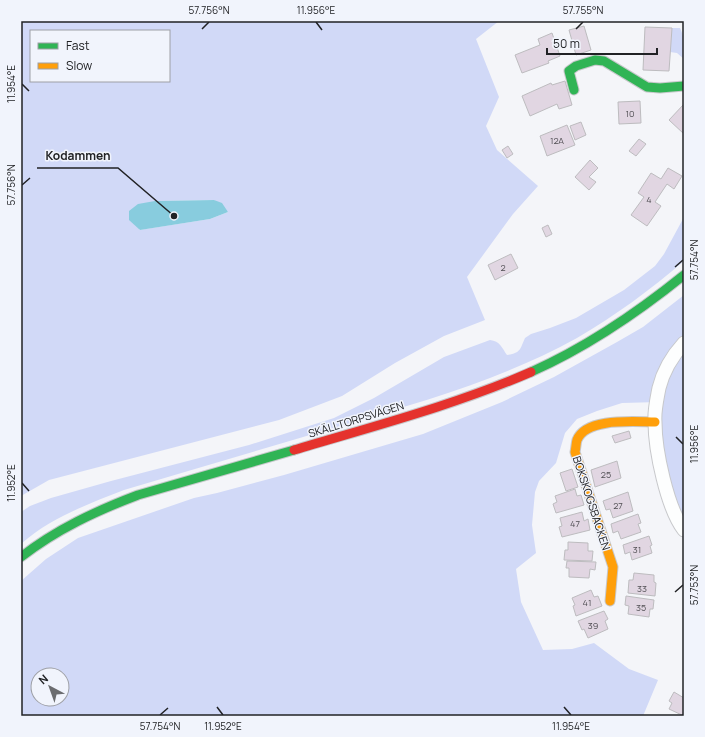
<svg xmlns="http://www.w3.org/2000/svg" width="705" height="737" font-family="Manrope,sans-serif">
  <rect width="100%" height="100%" fill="#f4f5f9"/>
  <g fill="#d1d9f7" fill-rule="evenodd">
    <path d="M21 21H499L476 39 499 97 486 126 497 150 538 186 513 214 467 277 485 320 444 336 395 363 342 396 279 420 49 480 21 496ZM31 31H169V81H31ZM214 200 228 212 210 219 139 230 155 201Z"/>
    <path d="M672 28H680C685 38 684 48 684 59L677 53 670 52Z"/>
    <path d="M684 217V261C650 290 615 316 577 338 505 378 425 401 347 424 273 446 198 468 124 490 88 504 50 518 21 544V512L30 506 51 498 111 481 249 445 334 418 374 398 444 357 490 340C500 341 502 348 507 355 521 353 520 349 525 338L531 334 550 328 576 318 624 290 655 266 664 254Z"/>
    <path d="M684 295V518L673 497 663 444 659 402 622 403 597 411 577 419 565 433 556 463 539 481 535 492 532 525 536 553 516 569 521 602 543 650 572 649 594 643 629 669 658 680 643 716H21V581L46 559 78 538 194 498 217 493 284 475 423 434 502 402 554 377 617 342 643 327ZM38 675H62V699H38Z"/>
  </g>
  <path fill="#88ccde" d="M214 200 222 203 228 212 210 219 140 230 129 220V211L138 204 155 201Z"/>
  <g fill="#e1d6e2" stroke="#bdbcbf">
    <path d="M584 26 591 50 576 55 569 30Z"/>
    <path d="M645 27 672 28 669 71 643 70Z"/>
    <path d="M552 33 560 56 548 61 549 63 522 73 515 55 540 45 538 39Z"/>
    <path d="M565 81 572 105 559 109 557 104 530 116 522 96 551 83 552 85Z"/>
    <path d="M640 101 641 123 619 124 618 102Z"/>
    <path d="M684 104V134L669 120Z"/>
    <path d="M581 122 586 135 575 140 570 126Z"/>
    <path d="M567 125 575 145 547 156 540 136Z"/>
    <path d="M639 139 646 144 636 156 629 151Z"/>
    <path d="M508 146 513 154 507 158 502 150Z"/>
    <path d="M590 160 598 168 589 177 596 182 589 190 575 177Z"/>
    <path d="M668 168 682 176 674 189 667 184 655 202 661 206 647 226 631 215 644 197 638 193 651 173 661 179Z"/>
    <path d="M548 225 552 234 546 237 542 228Z"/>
    <path d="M511 254 518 268 495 280 488 265Z"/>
    <path d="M629 431 631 438 615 443 612 436Z"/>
    <path d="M617 461 621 478 595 487 591 470Z"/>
    <path d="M572 469 578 487 566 491 560 473Z"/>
    <path d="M575 489 577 496 581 495 584 505 556 513 553 504 557 502 555 496Z"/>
    <path d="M628 492 633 511 613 518 610 509 606 510 603 501Z"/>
    <path d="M582 512 584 521 588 519 590 530 562 537 559 527 562 526 560 518Z"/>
    <path d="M638 514 641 523 638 524 641 532 621 539 618 531 613 533 611 524Z"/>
    <path d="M649 536 652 545 650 546 652 553 632 560 630 552 625 554 623 545Z"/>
    <path d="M568 542 588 543V551H593L592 561 564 560 565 550H568Z"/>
    <path d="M567 561 596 562 595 570 590 569 589 578 569 577V568H566Z"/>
    <path d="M634 573 654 575V582L656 583 655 596 628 593 629 580H633Z"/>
    <path d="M591 590 594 597 598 596 602 606 576 616 573 606 575 605 572 598Z"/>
    <path d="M626 596 654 600 653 609H650L649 617 628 614 629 606 625 605Z"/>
    <path d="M604 611 608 619 605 621 608 629 588 638 584 629 582 630 578 621Z"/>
    <path d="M674 692 684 698V716L669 709 672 703 669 701Z"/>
  </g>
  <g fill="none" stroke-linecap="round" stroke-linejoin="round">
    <g stroke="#c7c8cb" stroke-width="15">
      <path id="street" d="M684 343C673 355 663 372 659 388 657 399 654 411 655 422 655 450 667 508 684 530"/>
    </g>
    <g stroke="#c7c8cb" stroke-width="11">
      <g id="fast">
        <path d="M574 90 569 71 576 66 595 60 604 61 647 87 660 88 684 86"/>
        <path d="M531 372C587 347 637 313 684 275"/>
        <path d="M21 557C57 529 96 511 138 495L294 450"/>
      </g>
    </g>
    <g stroke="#c7c8cb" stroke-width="11">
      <path id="slow" d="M610 601 613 567 575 452C576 448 576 443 577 440 586 417 635 422 655 422"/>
    </g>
    <g stroke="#c7c8cb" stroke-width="11">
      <path id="jam" d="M294 450C374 426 455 405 531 372"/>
    </g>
    <use href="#street" stroke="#fdfefe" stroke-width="13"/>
    <use href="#fast" stroke="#30b455" stroke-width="9"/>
    <use href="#slow" stroke="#ff9f0a" stroke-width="9"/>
    <use href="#jam" stroke="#e5322d" stroke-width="9"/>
  </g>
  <path fill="none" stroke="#212225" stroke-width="1.5" d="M316 22 322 30M202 29 209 22M576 29 583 22M22 84 29 91M22 185 30 178M675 267 683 260M676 437 683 444M22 483 29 491M675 592 683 585M217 707 223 715M564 707 571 715M160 715 168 708"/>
  <g text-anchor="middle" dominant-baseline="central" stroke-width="3" stroke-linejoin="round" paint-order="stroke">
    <g font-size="9" fill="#514f54">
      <text x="630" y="113">10</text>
      <text x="557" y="140">12A</text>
      <text x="649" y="199">4</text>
      <text x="503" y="267">2</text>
      <text x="606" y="474">25</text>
      <text x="618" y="505">27</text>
      <text x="575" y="523">47</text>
      <text x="637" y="549">31</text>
      <text x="642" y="588">33</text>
      <text x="587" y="602">41</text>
      <text x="641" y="607">35</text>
      <text x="593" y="625">39</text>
    </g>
    <g font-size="11" fill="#212225" stroke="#f1f4fc">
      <text transform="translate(356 419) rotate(-17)">SKÄLLTORPSVÄGEN</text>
      <text transform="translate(592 503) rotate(72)">BOKSKOGSBACKEN</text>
    </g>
  </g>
  <path fill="none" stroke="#212225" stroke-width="1.5" d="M174 216L118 168H37"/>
  <circle fill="#212225" stroke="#f1f4fc" stroke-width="1.5" cx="174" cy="216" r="4"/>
  <g font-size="12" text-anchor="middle" font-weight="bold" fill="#212225" stroke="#f1f4fc" stroke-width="3" stroke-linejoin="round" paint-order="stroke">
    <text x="78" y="160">Kodammen</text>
  </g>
  <rect width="705" height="737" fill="none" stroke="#f1f4fc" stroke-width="44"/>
  <rect x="30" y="30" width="140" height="52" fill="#f1f4fc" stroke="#9ea0a6"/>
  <rect x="38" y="43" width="20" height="6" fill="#30b455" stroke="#9ea0a6"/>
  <text x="66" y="50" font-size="12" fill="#212225">Fast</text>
  <rect x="38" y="63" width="20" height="6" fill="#ff9f0a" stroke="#9ea0a6"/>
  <text x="66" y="70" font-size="12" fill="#212225">Slow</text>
  <g transform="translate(50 687) rotate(319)"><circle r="19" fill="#f1f4fc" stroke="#9ea0a6"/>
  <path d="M0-3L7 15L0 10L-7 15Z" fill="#6b6c6f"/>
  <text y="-6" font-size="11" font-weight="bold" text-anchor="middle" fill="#212225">N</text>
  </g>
  <path d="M547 48v6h110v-6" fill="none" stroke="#212225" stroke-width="2"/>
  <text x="553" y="48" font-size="12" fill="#212225" stroke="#f1f4fc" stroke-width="3" paint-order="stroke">50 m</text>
  <rect x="22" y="22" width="661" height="693" fill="none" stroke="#212225" stroke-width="1.5"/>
  <g font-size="10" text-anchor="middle" fill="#212225">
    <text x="209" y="14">57.756°N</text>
    <text x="316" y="14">11.956°E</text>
    <text x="583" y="14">57.755°N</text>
    <text transform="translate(11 84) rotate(-90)" y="4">11.954°E</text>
    <text transform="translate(11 185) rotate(-90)" y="4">57.756°N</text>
    <text transform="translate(694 260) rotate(-90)" y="4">57.754°N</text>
    <text transform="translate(694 444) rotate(-90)" y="4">11.956°E</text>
    <text transform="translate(11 483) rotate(-90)" y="4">11.952°E</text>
    <text transform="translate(694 585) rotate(-90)" y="4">57.753°N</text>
    <text x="160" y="730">57.754°N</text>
    <text x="223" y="730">11.952°E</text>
    <text x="571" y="730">11.954°E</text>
  </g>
</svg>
